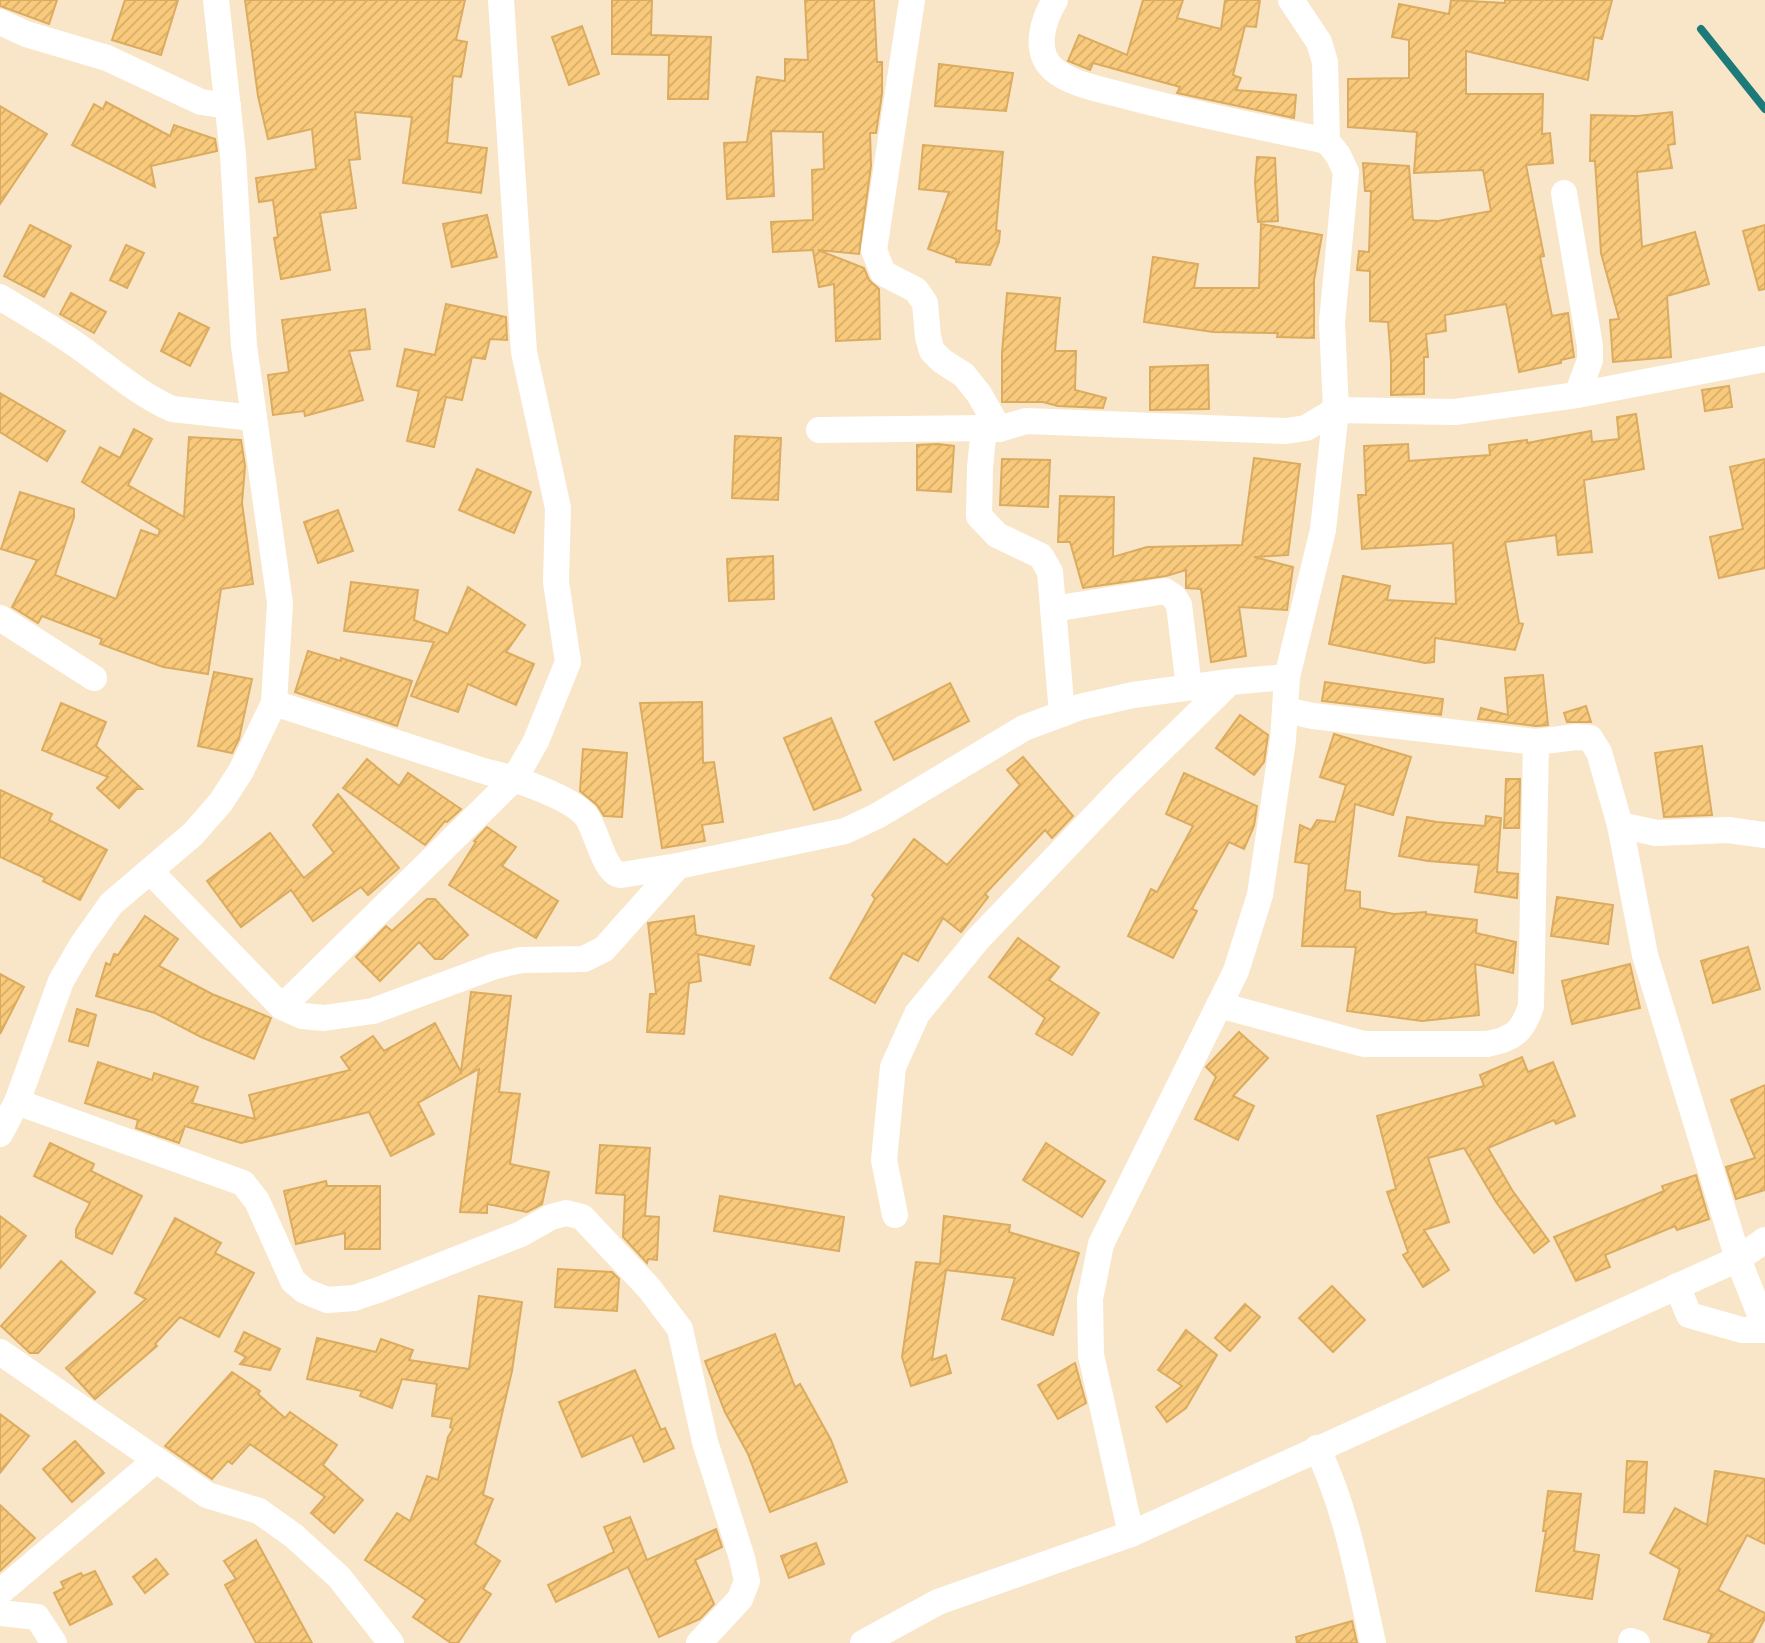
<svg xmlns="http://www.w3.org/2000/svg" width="1765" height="1643" font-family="Arial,sans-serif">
  <defs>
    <pattern id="building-hatch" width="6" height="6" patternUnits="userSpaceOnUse" patternTransform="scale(1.75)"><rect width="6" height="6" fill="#f9ca7c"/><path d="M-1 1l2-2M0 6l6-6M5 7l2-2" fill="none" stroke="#d5ad69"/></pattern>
  </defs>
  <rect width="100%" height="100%" fill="#f9e6c8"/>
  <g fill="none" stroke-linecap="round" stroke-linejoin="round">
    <path stroke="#1c7a78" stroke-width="8" d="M1701 29 1765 109"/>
  </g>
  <g fill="url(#building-hatch)" stroke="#dbac5f" stroke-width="2">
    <path d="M0 0H57L49 24 0 6Z"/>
    <path d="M125 0H178L161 55 112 40Z"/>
    <path d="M245 0H465L456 40 467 42 461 77 453 76 447 143 487 148 481 193 403 183 412 117 355 112 360 159 349 160 356 208 320 213 330 270 281 279 274 238 278 237 273 200 259 202 256 178 316 169 312 129 268 139 258 96Z"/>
    <path d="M612 0H652L651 35 711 37 708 99H668L669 55 612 54Z"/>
    <path d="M805 0H874L877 62H882V94L876 133H870L871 166 859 254 818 250 864 268 869 280 879 289 880 339 836 341 834 284 819 287 813 250 773 252 771 222 813 220 812 170 824 169 823 132 771 131 774 196 727 199 724 143 747 142 757 77 785 81V59L808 60Z"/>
    <path d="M1143 0H1183L1177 18 1221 29 1225 0H1260L1256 27 1245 26 1233 75 1241 78 1236 90 1296 95 1294 118 1177 93 1180 87 1093 63 1090 70 1068 61 1079 35 1127 55Z"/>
    <path d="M1451 0 1505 3V0H1612L1602 39 1594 37 1588 80 1466 51V94H1543L1542 134 1550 133 1553 163 1526 165 1544 256 1540 257 1552 316 1568 313 1574 357 1561 360V363L1519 372 1506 304 1445 315 1446 331 1426 334 1428 357H1424V394L1391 395V361L1388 322 1370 321V271L1357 270 1359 251 1369 252 1371 191H1365L1363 163 1409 166 1413 220 1438 221 1491 211 1483 170 1414 173 1417 132 1348 127V79L1409 78V40L1392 37 1399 4 1449 14Z"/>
    <path d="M582 26 599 74 569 85 552 37Z"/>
    <path d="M939 64 1013 73 1006 111 935 106Z"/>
    <path d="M106 102 170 136 174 125 215 139 217 151 151 166 155 187 72 145 94 104 103 109Z"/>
    <path d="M0 106 47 134 0 204Z"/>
    <path d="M1672 112 1675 144 1668 145 1672 168 1637 172 1642 247 1695 232 1709 284 1667 296 1671 357 1613 362 1610 320 1619 319 1601 253 1595 161H1590L1591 115 1637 116Z"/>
    <path d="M923 145 1003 152 996 230 1000 231 999 242 990 265 956 262V259L928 249 949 192 919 189Z"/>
    <path d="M1257 157 1275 158 1278 221 1258 222 1255 182Z"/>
    <path d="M487 215 497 257 452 267 443 224Z"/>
    <path d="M1261 224 1322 235 1314 280V338L1277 337 1278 333 1213 332 1144 322 1153 257 1198 264 1194 288H1259Z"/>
    <path d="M30 225 71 246 44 297 4 276Z"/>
    <path d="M1765 225V289L1759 290 1743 231Z"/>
    <path d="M126 245 144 253 127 288 110 280Z"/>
    <path d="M71 293 106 312 94 333 60 314Z"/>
    <path d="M1007 293 1060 298 1055 351H1076L1075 390 1106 398 1103 408 1058 406 1043 402H1002V353Z"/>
    <path d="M446 304 506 317 507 340 490 339 485 359 472 357 462 400 446 397 434 447 407 441 419 391 397 386 405 349 435 355Z"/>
    <path d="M365 309 370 349 349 351 363 400 305 416 304 411 273 415 268 375 289 372 282 320Z"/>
    <path d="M179 313 209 328 190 366 161 351Z"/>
    <path d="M1208 365 1209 409 1150 410V367Z"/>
    <path d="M1729 386 1732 407 1705 411 1702 390Z"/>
    <path d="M0 393 65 431 47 461 0 432Z"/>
    <path d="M1636 414 1644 469 1584 480 1592 552 1558 555 1556 535 1505 542 1519 623 1523 624 1515 650 1435 638 1434 662 1425 663 1329 644 1343 576 1390 586 1387 600 1456 604 1453 543 1362 549 1358 495H1366L1364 446 1408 444 1409 461 1490 455 1489 445 1527 440V443L1591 431 1592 442 1619 439 1617 417Z"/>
    <path d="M134 429 152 439 128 485 184 517 189 437 241 440 245 466 242 503 253 584 221 589 208 674 163 667 100 644 102 639 42 616 38 623 12 607 37 560 1 549 20 492 74 509V517L55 575 116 599 141 530 158 536 160 530 82 482 100 447 120 458Z"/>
    <path d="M735 436 781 438 778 500 732 498Z"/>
    <path d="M938 444 954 446 951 492 917 490V445Z"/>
    <path d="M1254 458 1300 464 1288 555 1254 557 1293 567 1287 610 1239 607 1246 656 1211 662 1201 589 1186 588V570L1166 576 1083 588 1070 542H1058L1060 496 1114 497 1113 557 1147 547 1242 545Z"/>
    <path d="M1002 459 1050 460 1048 507 1000 505Z"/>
    <path d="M1765 459V568L1719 578 1710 537 1743 529 1730 467Z"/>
    <path d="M477 469 531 492 514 533 459 510Z"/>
    <path d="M338 510 353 551 318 563 304 522Z"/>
    <path d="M773 556 774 599 729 601 727 559Z"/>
    <path d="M351 582 418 590 414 620 448 634 468 587 525 625 506 652 534 664 516 705 468 684 458 712 411 696 434 642 344 631Z"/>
    <path d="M308 651 341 661V658L412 681 397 726 295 692Z"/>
    <path d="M214 672 252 679 239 739 232 753 198 746Z"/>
    <path d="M1543 675 1548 725 1536 726 1478 719 1481 708 1508 715 1505 678Z"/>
    <path d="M1325 682 1443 699 1441 715 1322 701Z"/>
    <path d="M950 683 969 721 894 760 875 722Z"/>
    <path d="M702 702 703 763 714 762 723 822 702 825 705 841 662 848 640 703Z"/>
    <path d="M61 703 106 722 96 746 142 789H137L119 808 97 788 108 777 42 750Z"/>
    <path d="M1586 706 1591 722H1567L1564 713Z"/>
    <path d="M1240 715 1268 735 1264 762 1254 775 1216 748Z"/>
    <path d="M831 718 861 790 814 810 784 738Z"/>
    <path d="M1334 734 1411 757 1393 815 1355 804 1345 890 1360 892V908L1394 914 1426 912V914L1477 920 1476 933 1516 942 1513 973 1475 964 1479 1015 1422 1021 1347 1011 1356 947 1302 946 1309 864 1295 862 1300 825 1311 830 1317 820 1335 822 1346 785 1320 777Z"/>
    <path d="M1702 746 1712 815 1664 817 1655 753Z"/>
    <path d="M583 749 627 753 622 817 604 816 597 805 580 791Z"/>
    <path d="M1023 757 1073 816 1052 838 1045 830 985 894 988 897 961 932 943 918 918 961 903 953 875 1003 830 978 875 899 872 895 914 839 947 865 1020 785 1007 770Z"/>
    <path d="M367 759 399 786 408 773 461 809 447 822 445 821 425 845 343 788Z"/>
    <path d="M1184 773 1257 806 1254 826 1244 849 1229 842 1192 909 1197 911 1173 958 1128 936 1151 889 1157 892 1193 826 1166 814Z"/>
    <path d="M1506 779H1520L1519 828H1504Z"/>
    <path d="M0 790 52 814 49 820 107 850 80 900 43 881 45 878 0 857Z"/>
    <path d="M338 794 399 868 368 895 361 887 313 921 291 890 241 927 207 881 270 833 304 878 334 853 313 825Z"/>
    <path d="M1486 816 1501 818 1497 872 1518 874 1517 898 1475 892 1479 865 1428 861 1399 856 1407 817 1437 822 1485 826Z"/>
    <path d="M487 827 516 847 502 866 558 901 536 938 449 885 476 842 474 841Z"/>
    <path d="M1557 897 1613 905 1608 944 1551 936Z"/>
    <path d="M427 899H435L468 935 442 959H435L419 942 380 981 356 957 386 926 392 931Z"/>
    <path d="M145 916 178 939 159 966 212 994 271 1018 254 1059 201 1037 155 1013 96 996 106 963 110 965 114 954 118 955Z"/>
    <path d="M694 916 696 935 754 946 750 965 698 954 701 981 689 983 684 1034 647 1032 650 994H656L648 923Z"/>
    <path d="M1018 938 1059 967 1049 980 1099 1013 1072 1055 1036 1034 1045 1018 989 977Z"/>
    <path d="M1748 947 1760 989 1713 1003 1701 961Z"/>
    <path d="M1630 964 1640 1008 1572 1024 1562 981Z"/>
    <path d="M0 974 24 987 0 1034Z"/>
    <path d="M471 992 511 996 499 1092 520 1094 510 1164 549 1172 542 1204 527 1212 487 1204V1213L460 1212 479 1069 418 1103 434 1134 391 1156 369 1112 241 1143 185 1126 179 1143 136 1128 138 1120 85 1103 98 1062 152 1080 154 1073 198 1087 192 1103 255 1119 249 1095 350 1070 341 1057 373 1036 384 1051 435 1023 461 1072Z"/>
    <path d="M77 1009 96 1015 88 1046 69 1041Z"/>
    <path d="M1239 1032 1268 1058 1233 1096 1254 1106 1238 1140 1195 1119 1216 1077 1206 1067Z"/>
    <path d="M1522 1057 1528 1072 1553 1062 1575 1116 1556 1124 1554 1120 1488 1148 1512 1190 1549 1241 1534 1253 1496 1202 1464 1148 1428 1158 1449 1222 1424 1230 1449 1270 1423 1287 1403 1255 1408 1252 1387 1192 1396 1189 1377 1116 1484 1086 1480 1075Z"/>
    <path d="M1765 1085V1190L1736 1199 1726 1167 1755 1158 1731 1100Z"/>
    <path d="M50 1143 94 1164 91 1171 142 1196 112 1254 76 1237V1229L90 1203 34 1176Z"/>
    <path d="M1046 1143 1105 1181 1082 1217 1023 1180Z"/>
    <path d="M600 1145 650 1148 645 1216 659 1217 657 1260 648 1259 647 1263 623 1237 625 1195 596 1193Z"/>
    <path d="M1696 1175 1709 1219 1677 1230 1675 1226 1605 1255 1610 1267 1576 1281 1554 1237 1664 1191 1662 1186Z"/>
    <path d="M326 1181 327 1186H380V1249H345V1233L296 1244 284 1191Z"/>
    <path d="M720 1196 844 1217 839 1251 714 1231Z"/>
    <path d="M0 1216 26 1236 0 1268Z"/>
    <path d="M944 1216 1010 1225 1009 1232 1079 1253 1053 1335 1002 1319 1015 1278 946 1270 932 1360 946 1355 951 1373 911 1386 902 1357 916 1262 940 1264Z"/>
    <path d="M175 1218 221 1243 215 1253 254 1273 219 1337 180 1317 155 1344 157 1346 95 1399 66 1368 146 1299 135 1293Z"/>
    <path d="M61 1261 95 1292 38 1353H30L1 1326Z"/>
    <path d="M558 1269 612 1272 619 1279 617 1311 555 1307Z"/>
    <path d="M1332 1286 1365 1320 1333 1352 1299 1318Z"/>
    <path d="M479 1296 522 1302 512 1371 483 1495 493 1499 475 1544 500 1561 483 1589 491 1594 458 1643H451L413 1617 426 1600 365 1560 397 1513 410 1521 427 1476 438 1480 448 1437 453 1429 450 1427 452 1419 432 1416 437 1384 402 1379 392 1408 360 1396 362 1391 307 1379 317 1338 376 1352 381 1339 413 1350 409 1360 469 1369Z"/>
    <path d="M1245 1304 1260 1317 1230 1351 1215 1338Z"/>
    <path d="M1186 1330 1217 1355 1186 1408 1167 1422 1156 1407 1182 1386 1158 1370Z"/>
    <path d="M244 1332 280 1349 270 1370 240 1364 246 1357 235 1351Z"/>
    <path d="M775 1334 795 1387 800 1384 831 1440 847 1482 770 1512 748 1454 725 1412 705 1361Z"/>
    <path d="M1075 1363 1086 1403 1058 1419 1038 1385Z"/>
    <path d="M635 1370 661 1430 665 1428 674 1448 644 1462 632 1435 582 1457 559 1402Z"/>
    <path d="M232 1372 260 1391 258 1394 285 1418 290 1412 337 1445 323 1465 363 1500 334 1533 311 1513 325 1497 250 1444 232 1464 228 1461 212 1479 165 1446Z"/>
    <path d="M0 1414 29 1436 0 1473Z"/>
    <path d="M75 1441 104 1473 72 1502 43 1469Z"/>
    <path d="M1627 1461 1647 1462 1644 1513 1624 1512Z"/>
    <path d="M1715 1471 1765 1479V1544L1747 1535 1718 1590 1765 1613V1618L1752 1643H1708L1712 1634 1664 1619 1680 1569 1650 1553 1675 1508 1707 1525Z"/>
    <path d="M1548 1491 1581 1494 1574 1551 1599 1555 1592 1599 1536 1591 1546 1531H1543Z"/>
    <path d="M0 1505 35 1538 0 1571Z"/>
    <path d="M630 1517 647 1560 716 1529 722 1547 695 1560 714 1604 700 1619 659 1637 628 1567 556 1602 548 1585 614 1552 604 1527Z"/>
    <path d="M256 1540 312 1643H256L225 1585 236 1579 224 1561Z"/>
    <path d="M816 1543 824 1564 789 1578 781 1556Z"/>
    <path d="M156 1559 168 1574 145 1593 133 1577Z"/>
    <path d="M95 1571 112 1604 70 1625 54 1593 64 1588 61 1582 81 1573 83 1576Z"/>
    <path d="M1352 1621 1357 1643H1297L1296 1637Z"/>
  </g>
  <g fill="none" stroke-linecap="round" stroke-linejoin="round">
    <g stroke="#fff" stroke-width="26">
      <path d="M912 0 874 250 883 273 916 290 925 303 928 337 932 351 942 361 964 375 979 394 999 429"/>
      <path d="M1055 0C1043 20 1033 51 1053 69 1068 83 1099 89 1118 94 1187 113 1256 126 1327 141"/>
      <path d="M0 22 26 34 107 58 201 102 228 106"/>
      <path d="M1564 193 1590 346V360L1577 395"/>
      <path d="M0 297C23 311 47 325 69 340 104 363 134 392 172 409L254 418"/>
      <path d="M819 430 984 428"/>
      <path d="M1053 609 1165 591 1174 597 1179 605 1189 687"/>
      <path d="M0 618 94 678"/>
      <path d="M274 703 487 772C511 777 571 797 586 816 597 830 604 874 621 875L678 866 845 831 877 816 1024 728 1080 707 1133 695 1230 682 1287 677"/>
      <path d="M1285 710 1313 716 1536 742 1576 737 1590 738 1599 752 1620 825 1645 955 1738 1259 1765 1327"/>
      <path d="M1062 714 1050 572 1041 556 997 535 979 516 980 467 984 428 999 429 1026 421 1286 431 1306 428 1336 410 1455 412 1577 395 1765 359"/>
      <path d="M1620 825 1656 833 1728 830 1765 835"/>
      <path d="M150 871 282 1007 302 1016 324 1018 373 1011 495 966 521 960 584 959 604 949 678 866"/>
      <path d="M1219 1005 1364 1044H1487C1514 1039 1523 1031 1531 1006L1536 742"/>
      <path d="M282 1007 515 778 536 741 568 662 556 582 558 508 524 352 501 0"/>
      <path d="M17 1102 243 1183 257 1201 293 1281 305 1291 327 1300 354 1298 381 1289 521 1234 551 1217 566 1213 582 1217 649 1288 680 1329 705 1442 742 1558 747 1581 740 1599 699 1643"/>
      <path d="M0 1134 17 1102 61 981 82 945 111 904 193 834 221 802 241 771 274 703 280 603 244 346 233 155 216 0"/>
      <path d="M895 1215 884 1160 893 1067 917 1014 978 939 1124 786 1230 682"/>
      <path d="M1677 1286 1689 1315 1742 1330H1765"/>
      <path d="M0 1352 207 1495 259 1511 294 1536 339 1577 391 1643"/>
      <path d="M1317 1448C1347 1510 1358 1576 1373 1643"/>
      <path d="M1131 1534 1091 1355 1090 1299 1101 1244 1236 971 1260 895 1283 740 1287 677 1323 530 1336 410 1332 322 1346 172 1338 155 1327 141 1325 62 1319 42 1291 0"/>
      <path d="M0 1592 156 1460"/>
      <path d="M0 1613 37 1617 54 1643"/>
      <path d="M1631 1641 1637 1643"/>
      <path d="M863 1643 938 1602 1131 1534 1738 1259 1765 1240"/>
    </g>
  </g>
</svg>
